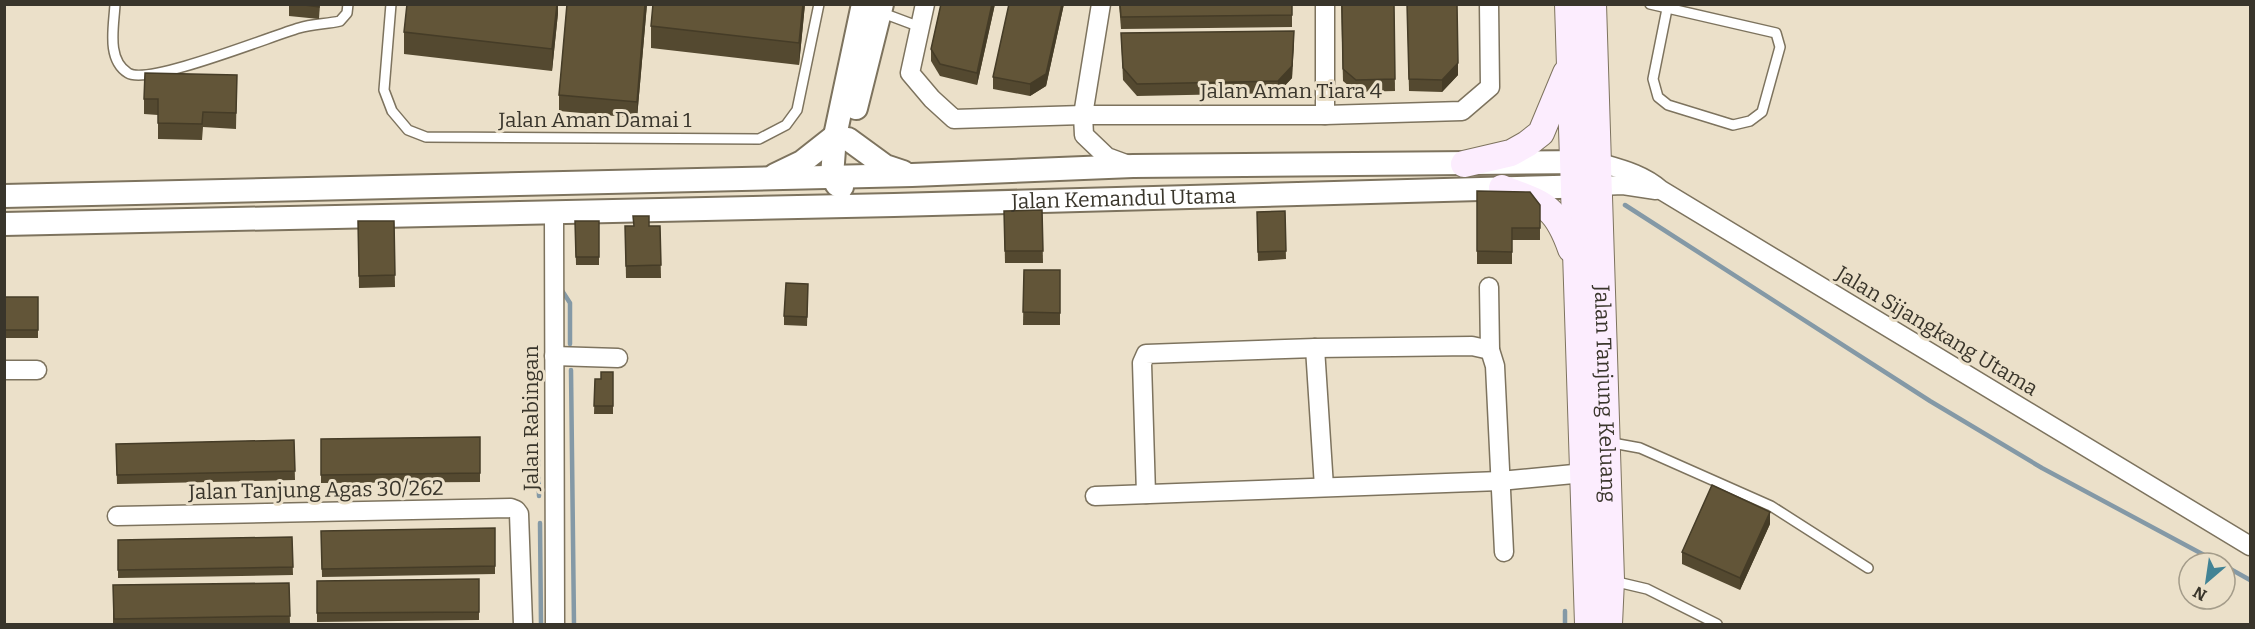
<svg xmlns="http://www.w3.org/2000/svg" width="2255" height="629" font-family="Bitter,serif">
  <rect width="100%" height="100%" fill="#ebe0c9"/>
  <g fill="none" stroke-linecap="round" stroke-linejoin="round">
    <g stroke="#8499a6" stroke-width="4.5">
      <path d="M1625 205 1930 401 2042 468 2219 563"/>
      <path d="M561 289 570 303V344"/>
      <path d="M571 370 574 624"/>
      <path d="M537 411 539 496"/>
      <path d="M540 523 541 624"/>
      <path d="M2225 566 2250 580"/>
      <path d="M1565 611V624"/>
    </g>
    <g stroke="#7d735e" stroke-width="12">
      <g id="service">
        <path d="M115 4C114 26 106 59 128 73 148 86 271 36 299 28 312 24 327 24 340 21L347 13 348 4"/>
        <path d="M391 4 384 90 392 111 408 130 426 137 759 139 786 125 797 110 819 4"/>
        <path d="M1650 4 1776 33 1780 47 1762 112 1750 121 1733 125 1668 105 1658 97 1653 79 1667 9"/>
        <path d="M880 12 920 27"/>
        <path d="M1607 442 1640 448 1771 506 1868 568"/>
        <path d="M1613 581 1647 589 1717 624"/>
      </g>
    </g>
    <g stroke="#7d735e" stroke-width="21">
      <g id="minor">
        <path d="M925 4 910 73 932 99 954 119 1083 115H1325L1462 111 1490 87 1489 4"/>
        <path d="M1101 4 1083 115 1084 135 1107 157 1126 164"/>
        <path d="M1325 4V115"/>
        <path d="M1597 162C1621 169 1643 174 1661 190L2250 546"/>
        <path d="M1599 186 1623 185 1656 190"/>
        <path d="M554 212 555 624"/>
        <path d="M1489 287 1490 350 1495 366 1504 552"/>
        <path d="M1315 348 1324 487"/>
        <path d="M554 356 618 358"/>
        <path d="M4 370H37"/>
        <path d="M1146 494 1142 363 1146 354 1315 348 1472 346 1490 350"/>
        <path d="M1095 496 1500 481 1584 473"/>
        <path d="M117 516 511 508 516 510 519 514 523 624"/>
      </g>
    </g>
    <g stroke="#7d735e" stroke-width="26">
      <g id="tertiary">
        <path d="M856 108 882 4"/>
        <path d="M848 139 885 166 903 172"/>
        <path d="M775 175 802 162 835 136"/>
        <path d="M842 187 837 185 832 176 835 136 863 4"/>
        <path d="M4 196 912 175 1133 166 1590 162"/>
        <path id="s1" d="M4 224 894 205 1593 186"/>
      </g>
    </g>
    <g stroke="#7d735e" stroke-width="28">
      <g id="secondary">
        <path d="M1568 4 1588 624"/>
        <path id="s2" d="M1593 4 1611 580 1609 624"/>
        <path d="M1464 164 1511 153 1527 144 1541 133 1566 73"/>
        <path d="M1502 188C1543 204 1555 204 1571 249"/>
      </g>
    </g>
    <use href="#service" stroke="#fff" stroke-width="9"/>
    <use href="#minor" stroke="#fff" stroke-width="18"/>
    <use href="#tertiary" stroke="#fff" stroke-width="22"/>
    <use href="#secondary" stroke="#fcedfe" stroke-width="26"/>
  </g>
  <g fill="#544930">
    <path d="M289 4H320L319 19 289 16Z"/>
    <path d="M558 4V13L552 71 404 54V32Z"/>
    <path d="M567 4H647L637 118 559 111V95Z"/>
    <path d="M805 4 799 65 651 48V26Z"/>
    <path d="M941 4H995L977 85 940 76 931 61V49Z"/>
    <path d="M1009 4H1064L1046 86 1030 96 993 89V77Z"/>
    <path d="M1119 4H1292V27L1121 29Z"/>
    <path d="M1341 4H1394L1395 91 1356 92 1343 81Z"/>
    <path d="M1407 4 1458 75 1442 92 1409 91Z"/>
    <path d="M1121 33 1294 43 1292 78 1278 93 1137 96 1123 80Z"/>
    <path d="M237 75 236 129 203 127 202 140 158 139V115L144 114V99Z"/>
    <path d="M1477 191 1540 205V240H1512V264H1477Z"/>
    <path d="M1042 210 1043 263H1005L1004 211Z"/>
    <path d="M1285 211 1286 259 1258 261 1257 212Z"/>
    <path d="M358 221H394L395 287 359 288Z"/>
    <path d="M575 221H599V265H576Z"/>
    <path d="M625 226H660L661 278H626Z"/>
    <path d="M1024 270H1060V325H1023Z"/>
    <path d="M808 284 807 326 784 325V316Z"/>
    <rect x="4" y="297" width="34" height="41"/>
    <path d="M613 372V414H594L595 379H601Z"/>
    <path d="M480 437V482L321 483V439Z"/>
    <path d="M294 440 295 480 117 484 116 444Z"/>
    <path d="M1770 524 1740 590 1682 564V552Z"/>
    <path d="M495 528V574L322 577 321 531Z"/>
    <path d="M292 537 293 575 118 578V540Z"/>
    <path d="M479 579V620L317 622V581Z"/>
    <path d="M289 583 290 624H113V585Z"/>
  </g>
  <g fill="#453c27">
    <path d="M557 4H558V13L552 71V49Z"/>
    <path d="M645 4H647L637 118V102Z"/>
    <path d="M803 4H805L799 65V43Z"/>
    <path d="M992 4H995L977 85V73Z"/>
    <path d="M1062 4H1064L1046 86 1030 96V84Z"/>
    <path d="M1294 31 1292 78 1278 93V81Z"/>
    <path d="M1458 63V75L1442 92V80Z"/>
    <path d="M1770 512V524L1740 590V578Z"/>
  </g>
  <g fill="#625538" stroke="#453c27" stroke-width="1.5">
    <path d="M297 4H319V7Z"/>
    <path d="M407 4H557L552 49 404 32Z"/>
    <path d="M567 4H645L637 102 559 95Z"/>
    <path d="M653 4H803L799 43 651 26Z"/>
    <path d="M941 4H992L977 73 940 64 931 49Z"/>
    <path d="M1009 4H1062L1046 74 1030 84 993 77Z"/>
    <path d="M1120 4H1292V15L1121 17Z"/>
    <path d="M1342 4H1394L1395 79 1356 80 1343 69Z"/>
    <path d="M1407 4H1457L1458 63 1442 80 1409 79Z"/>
    <path d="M1294 31 1292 66 1278 81 1137 84 1123 68 1121 33Z"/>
    <path d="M145 73 237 75 236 113 203 112 202 124 158 123V99H144Z"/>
    <path d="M1477 191 1530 192 1540 205V228H1512V252L1477 251Z"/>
    <path d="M1042 210 1043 251H1005L1004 211Z"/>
    <path d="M1285 211 1286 251 1258 252 1257 212Z"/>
    <path d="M633 216H649V226H660L661 265 626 266 625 226H634Z"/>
    <path d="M358 221H394L395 275 359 276Z"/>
    <path d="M575 221H599V257H576Z"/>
    <path d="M1024 270H1060V313L1023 312Z"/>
    <path d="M786 283 808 284 807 317 784 316Z"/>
    <rect x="4" y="297" width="34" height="33"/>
    <path d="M601 372H613V406H594L595 379H601Z"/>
    <path d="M480 437V473L321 475V439Z"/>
    <path d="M294 440 295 471 117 475 116 444Z"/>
    <path d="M1712 485 1770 512 1740 578 1682 552Z"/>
    <path d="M495 528V566L322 569 321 531Z"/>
    <path d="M292 537 293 567 118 570V540Z"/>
    <path d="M479 579V612L317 613V581Z"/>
    <path d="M289 583 290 616 114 619 113 585Z"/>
  </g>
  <g text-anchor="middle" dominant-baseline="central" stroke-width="6" stroke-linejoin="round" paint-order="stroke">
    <g font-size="21" fill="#39352b" stroke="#ebe0c9">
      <text x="1291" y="91">Jalan Aman Tiara 4</text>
      <text x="595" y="120">Jalan Aman Damai 1</text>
      <text stroke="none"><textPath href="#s1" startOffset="1120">Jalan Kemandul Utama</textPath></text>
      <text transform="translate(1937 331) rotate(31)">Jalan Sijangkang Utama</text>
      <text stroke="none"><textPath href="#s2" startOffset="390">Jalan Tanjung Keluang</textPath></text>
      <text transform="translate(531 418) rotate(-90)">Jalan Rabingan</text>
      <text transform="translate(316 490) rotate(-1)">Jalan Tanjung Agas 30/262</text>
    </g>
  </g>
  <rect width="2255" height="629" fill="none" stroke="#39352b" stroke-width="12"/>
  <g transform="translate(2207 581) rotate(209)"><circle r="28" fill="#ebe0c9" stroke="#a49c8a" stroke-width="1.5"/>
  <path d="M0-4.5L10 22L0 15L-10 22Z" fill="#428395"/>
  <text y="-9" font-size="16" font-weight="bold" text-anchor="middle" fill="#39352b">N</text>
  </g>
</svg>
